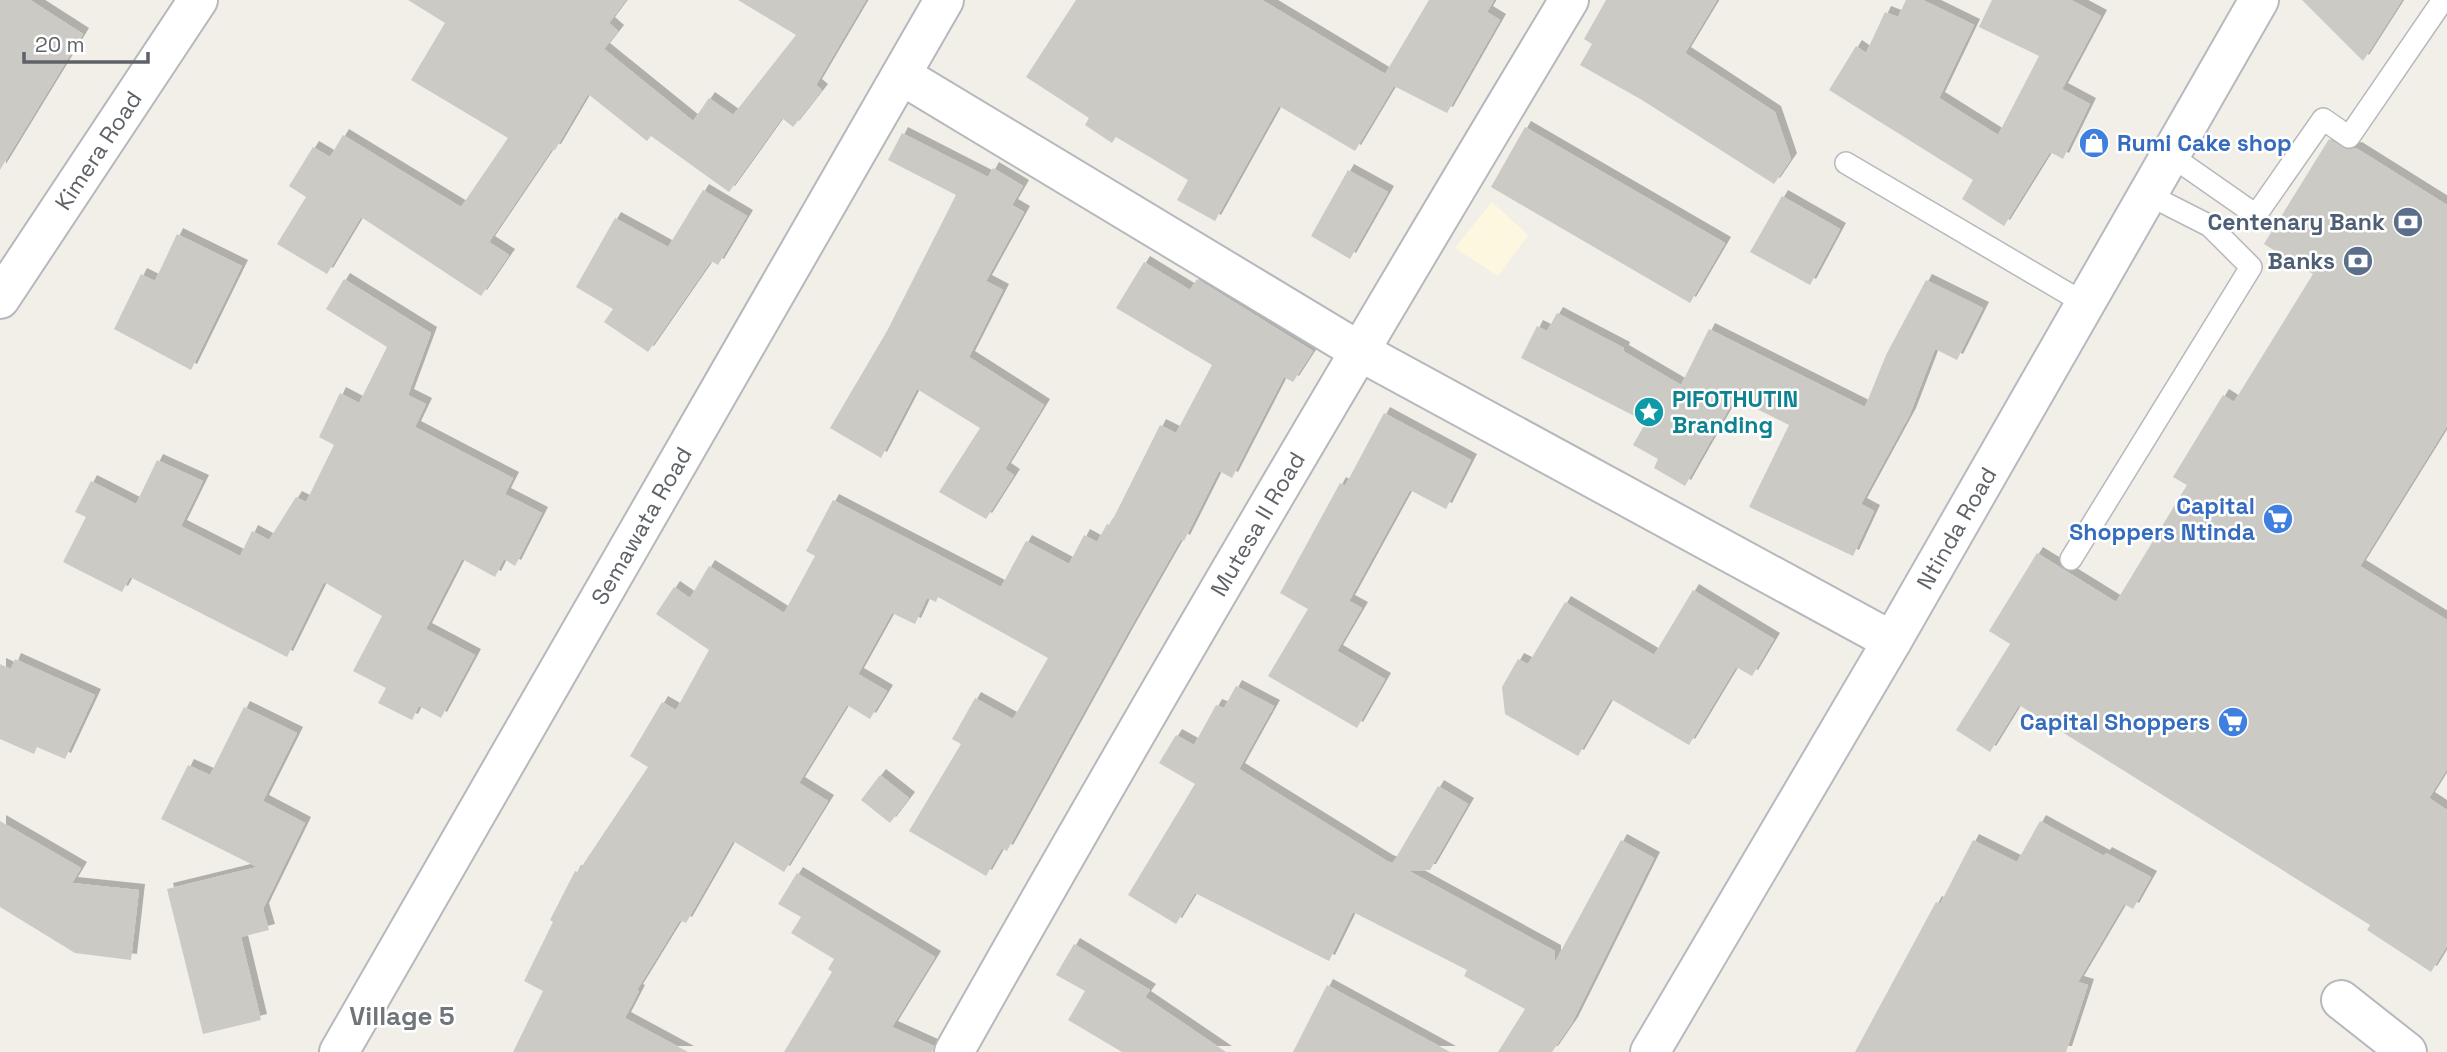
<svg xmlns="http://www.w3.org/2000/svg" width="2447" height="1052" font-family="'Space Grotesk',sans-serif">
  <defs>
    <filter id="shadow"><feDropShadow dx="6" dy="-6" stdDeviation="0" flood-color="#0004"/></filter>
  </defs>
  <rect width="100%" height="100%" fill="#f1efe8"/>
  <path fill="#fef7e0" d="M1492 202 1528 235 1498 276 1455 248Z"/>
  <g fill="#cccac5" filter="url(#shadow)">
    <path d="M0 0H30L83 34 0 170Z"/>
    <path d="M408 0H626L609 23 618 31 604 49 693 121 709 98 733 115 796 35 738 0H866L816 85 822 90 793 127 782 118 729 192 651 136 647 141 588 94 555 150 552 149 489 242 509 255 481 296 361 217 327 274 277 244 306 197 289 186 313 147 330 157 343 135 461 207 508 138 411 80 445 23Z"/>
    <path d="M1076 0H1262L1385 74 1429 0H1494L1487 12 1500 20 1447 113 1394 86 1355 151 1279 106 1215 221 1177 200 1188 180 1116 137 1112 143 1085 125 1089 118 1026 77Z"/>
    <path d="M1606 0H1717L1685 53 1775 112 1791 159 1774 184 1642 100 1580 65 1592 44 1584 39Z"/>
    <path d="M1906 0H1923L1974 25 1939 98 1998 135 2039 56 1979 27 1992 0H2071L2101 16 2062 89 2090 104 2063 159 2050 152 2004 226 1962 199 1973 180 1829 90 1856 46 1866 53 1885 12 1898 17Z"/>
    <path d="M2302 0H2402L2363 61Z"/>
    <path d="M1525 127 1725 243 1690 303 1491 187Z"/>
    <path d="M902 133 988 177 993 168 1023 186 1012 205 1024 212 986 281 1003 290 969 357 1044 405 1005 469 1014 475 986 519 939 492 980 428 917 389 881 458 830 428 887 331 956 195 888 160Z"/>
    <path d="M2329 139 2347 150 2356 148 2447 205V426L2360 566 2447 620V769L2429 798 2447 810V946L2431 972 2367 930 2370 925 2019 705 1990 752 1956 730 2010 644 1989 631 2037 553 2116 602 2187 485 2173 477 2223 395 2234 402 2313 274 2264 244Z"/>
    <path d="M1348 170 1388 192 1350 259 1311 236Z"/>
    <path d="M703 190 747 216 718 265 711 261 648 352 604 322 613 309 576 287 615 218 668 247Z"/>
    <path d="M1782 196 1840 229 1810 285 1750 252Z"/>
    <path d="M177 234 242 266 191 370 114 329 141 274 155 281Z"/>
    <path d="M1144 262 1190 290 1197 279 1313 351 1293 382 1284 377 1232 478 1219 471 1184 541 1181 539 1128 632 1007 851 1002 848 986 876 909 831 961 744 952 739 975 698 1013 719 1048 658 938 597 936 602 927 598 915 624 892 613 858 674 887 691 870 719 847 705 799 783 828 801 784 872 733 841 686 923 680 920 637 990 639 991 625 1018 688 1052H513L543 991 524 981 553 922 550 920 575 871 578 872 648 767 630 756 662 702 676 710 709 650 656 614 674 587 690 598 709 566 784 613 815 556 806 551 833 500 1001 587 1026 541 1069 564 1084 535 1097 542 1107 524 1110 525 1160 425 1176 433 1212 365 1116 308Z"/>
    <path d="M344 279 431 333 408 395 426 404 415 427 513 478 505 494 542 513 515 566 504 559 495 577 462 559 426 629 475 655 441 718 419 706 412 720 378 703 386 688 353 671 382 616 324 582 287 657 130 577 122 592 63 562 86 517 75 512 91 481 136 504 157 460 203 481 181 526 240 556 252 531 269 540 296 497 306 502 334 445 319 437 340 393 359 403 387 347 326 309Z"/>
    <path d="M1926 280 1983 308 1957 360 1935 349 1910 414 1861 504 1874 511 1853 556 1749 507 1789 425 1735 398 1685 486 1654 468 1658 459 1633 445 1646 422 1521 358 1537 326 1547 331 1557 313 1624 348 1623 351 1681 385 1709 329 1865 407 1886 355Z"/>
    <path d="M1384 413 1471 460 1446 509 1410 490 1349 601 1362 608 1337 651 1385 679 1357 728 1268 676 1308 609 1280 593 1340 483 1345 486Z"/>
    <path d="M1693 590 1774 639 1752 676 1736 667 1689 745 1611 699 1578 756 1505 714 1502 687 1518 659 1528 664 1565 602 1654 655Z"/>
    <path d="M15 659 95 695 65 759 37 747 34 754 0 739V664L11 669Z"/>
    <path d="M1236 686 1274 706 1239 769 1387 861 1393 863 1438 786 1468 804 1430 870 1409 871 1555 951V962L1621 840 1654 858 1572 1023 1552 1052H1498L1525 1009 1464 976 1467 970 1353 912 1329 961 1195 893 1176 924 1128 895 1195 784 1159 763 1176 735 1194 745 1216 705 1224 708Z"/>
    <path d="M244 707 297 733 263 801 305 823 263 909 269 930 241 937 261 1020 203 1034 167 889 257 867 161 819 188 765 210 775Z"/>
    <path d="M880 775 909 798 890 823 861 800Z"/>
    <path d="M0 821 81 868 72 883 139 890 131 960 75 953 0 907Z"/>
    <path d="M2040 821 2104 856 2106 853 2151 877 2133 909 2124 904 2078 982 2088 985 2066 1052H1855L1936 902 1940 904 1973 840 2017 862Z"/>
    <path d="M797 873 935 957 892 1027 934 1046 932 1052H784L832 972 828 969 834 959 791 933 801 917 778 904Z"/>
    <path d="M1074 944 1150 990 1145 997 1226 1052H1122L1068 1020 1085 991 1056 975Z"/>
    <path d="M1327 985 1450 1052H1293Z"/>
  </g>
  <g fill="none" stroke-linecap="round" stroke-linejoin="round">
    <g stroke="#b5b8bc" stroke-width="24">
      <g id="lane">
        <path d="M2170 155 2256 215 2323 119 2349 137 2443 0"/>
        <path d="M1846 163 2084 303"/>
        <path d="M2071 559 2251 267 2210 226 2147 194"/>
      </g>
    </g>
    <g stroke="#b5b8bc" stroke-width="42">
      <g id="street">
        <path d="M901 75 1359 351 1892 641"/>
        <path id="s1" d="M0 299 198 0"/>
        <path d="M2341 1000 2407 1052"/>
        <path id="s2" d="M339 1052 944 0"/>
        <path id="s3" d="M954 1052C1153 698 1360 348 1569 0"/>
      </g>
    </g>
    <g stroke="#b6babf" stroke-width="42">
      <g id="secondary">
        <path id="s4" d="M1650 1052 1892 641 2259 0"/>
      </g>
    </g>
    <use href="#lane" stroke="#fff" stroke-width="21"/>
    <use href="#street" stroke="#fff" stroke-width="38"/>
    <use href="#secondary" stroke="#fff" stroke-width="38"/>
  </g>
  <defs>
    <g id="shop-disc" transform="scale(1.575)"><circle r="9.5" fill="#3f7fe0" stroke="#fff"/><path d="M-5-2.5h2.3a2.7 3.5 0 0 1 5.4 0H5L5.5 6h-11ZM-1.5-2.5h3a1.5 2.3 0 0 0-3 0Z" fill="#fff"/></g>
    <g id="bank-disc" transform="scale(1.575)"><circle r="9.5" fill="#5c6f8a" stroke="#fff"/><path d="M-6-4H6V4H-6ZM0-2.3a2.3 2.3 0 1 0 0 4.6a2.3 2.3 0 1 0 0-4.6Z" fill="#fff"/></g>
    <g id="sight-disc" transform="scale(1.575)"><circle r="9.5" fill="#0f9aa8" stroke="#fff"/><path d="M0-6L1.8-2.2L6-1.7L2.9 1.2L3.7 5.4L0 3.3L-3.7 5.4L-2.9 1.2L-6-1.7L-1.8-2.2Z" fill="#fff"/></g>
    <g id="supermarket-disc" transform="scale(1.575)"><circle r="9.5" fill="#3f7fe0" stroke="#fff"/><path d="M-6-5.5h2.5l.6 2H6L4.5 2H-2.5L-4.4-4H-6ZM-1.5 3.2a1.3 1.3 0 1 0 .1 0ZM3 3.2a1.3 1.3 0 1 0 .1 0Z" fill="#fff"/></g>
  </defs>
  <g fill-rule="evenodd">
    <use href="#shop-disc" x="2094" y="143"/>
    <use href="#bank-disc" x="2408" y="222"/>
    <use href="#bank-disc" x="2358" y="261"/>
    <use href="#sight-disc" x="1649" y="412"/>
    <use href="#supermarket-disc" x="2278" y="519"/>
    <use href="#supermarket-disc" x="2233" y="722"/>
  </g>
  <g text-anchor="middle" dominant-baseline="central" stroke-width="5" stroke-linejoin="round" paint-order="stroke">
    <g font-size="23" font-weight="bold" fill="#366cbe" stroke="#fff" text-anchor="end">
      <text x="2117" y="143" text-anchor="start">Rumi Cake shop</text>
      <text x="2255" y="506">Capital<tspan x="2255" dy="26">Shoppers Ntinda</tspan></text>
      <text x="2210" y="722">Capital Shoppers</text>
    </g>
    <g font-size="23" fill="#5f6368" stroke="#fff">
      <text stroke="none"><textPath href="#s1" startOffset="178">Kimera Road</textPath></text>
      <text stroke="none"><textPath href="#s3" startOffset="609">Mutesa II Road</textPath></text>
      <text stroke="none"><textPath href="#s2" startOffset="607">Semawata Road</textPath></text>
      <text stroke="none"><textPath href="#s4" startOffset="607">Ntinda Road</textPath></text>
    </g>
    <g font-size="23" font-weight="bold" fill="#4e5e75" stroke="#fff" text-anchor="end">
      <text x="2385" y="222">Centenary Bank</text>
      <text x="2335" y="261">Banks</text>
    </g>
    <g font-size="23" font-weight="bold" fill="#0d838f" stroke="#fff" text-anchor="start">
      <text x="1672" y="399">PIFOTHUTIN<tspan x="1672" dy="26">Branding</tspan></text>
    </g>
    <g font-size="26" font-weight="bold" fill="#70757a" stroke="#fff">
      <text x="402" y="1016">Village 5</text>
    </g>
  </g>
  <path d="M24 52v10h124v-10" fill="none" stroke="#5f6368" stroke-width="3.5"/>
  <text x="35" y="52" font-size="21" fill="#5f6368" stroke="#ffffff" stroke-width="5" paint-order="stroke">20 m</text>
</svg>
